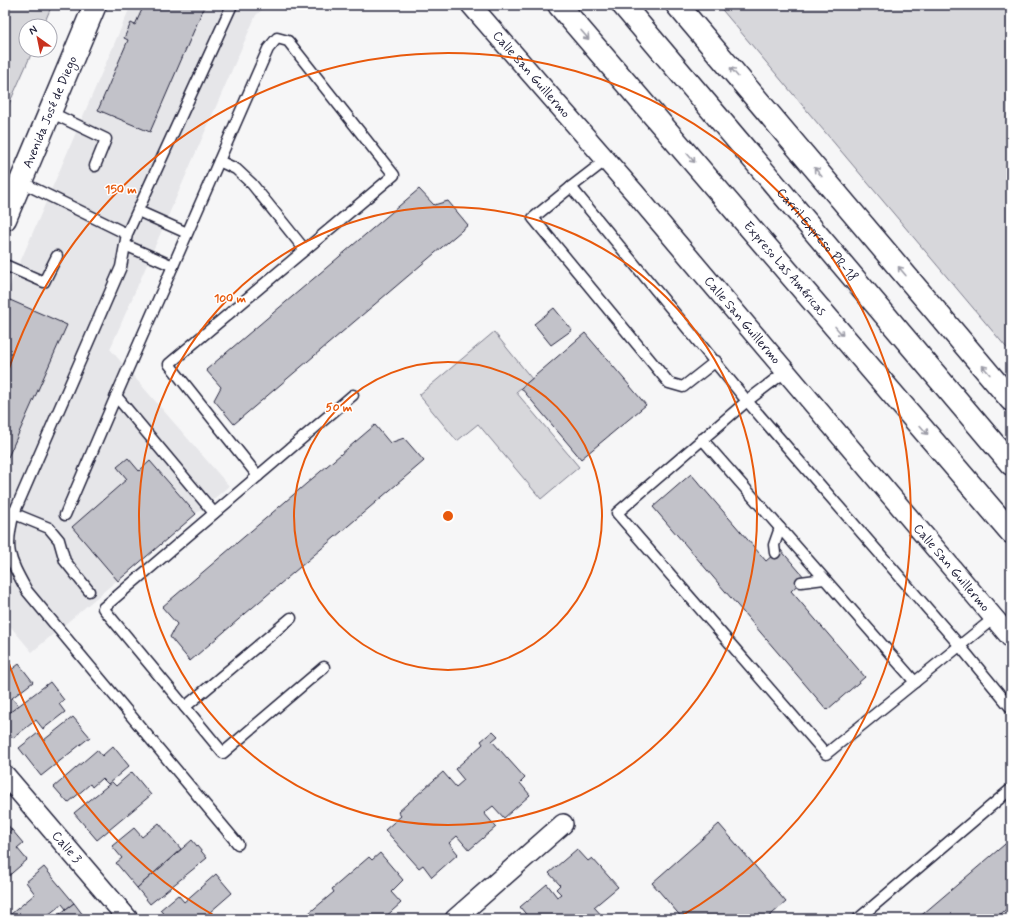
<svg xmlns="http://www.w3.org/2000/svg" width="1016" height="924" font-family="Mynerve,sans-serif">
  <rect width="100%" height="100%" fill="#f6f6f7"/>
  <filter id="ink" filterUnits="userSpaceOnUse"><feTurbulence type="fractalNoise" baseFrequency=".025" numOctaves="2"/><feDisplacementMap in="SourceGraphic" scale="8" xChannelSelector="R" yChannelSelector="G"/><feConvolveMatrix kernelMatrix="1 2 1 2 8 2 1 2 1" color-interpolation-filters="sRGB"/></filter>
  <g filter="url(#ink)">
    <path fill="#e6e6e9" d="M131 5H268L256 15 110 349 229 486 32 652 5 620V297Z"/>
    <g fill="#d7d7db" stroke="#7c7c8b">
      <path d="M5 5H52L43 26H26V50H33L5 113Z"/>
      <path d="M718 5H1011V353Z"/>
      <path d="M494 332 532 379 516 392 579 467 541 499 478 424 457 441 419 395Z"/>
    </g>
    <g fill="#c2c2c9" stroke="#22223b">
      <path d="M144 5H205L150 132 98 110 128 40 124 38 131 23 135 25Z"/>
      <path d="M419 189 434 205 448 201 468 225 234 424 214 400 221 387 206 370Z"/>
      <path d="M10 300 67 325 5 464V311Z"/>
      <path d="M554 308 572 330 551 345 534 324Z"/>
      <path d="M585 333 646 405 581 459 521 388Z"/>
      <path d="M375 425 390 443 404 438 424 461 190 661 170 637 177 624 162 607Z"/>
      <path d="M128 458 139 471 150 461 196 514 118 581 72 527 127 479 117 467Z"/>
      <path d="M691 474 766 561 780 549 805 578 791 591 865 677 827 710 653 507Z"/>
      <path d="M19 664 33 682 12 698 19 706 5 716V675Z"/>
      <path d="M50 682 64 700 59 704 65 712 43 729 36 720 13 738 5 729V716Z"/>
      <path d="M73 717 90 737 41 776 19 748 38 733 44 740Z"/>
      <path d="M493 731 498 736 492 741 525 778 520 783 530 795 504 818 493 806 484 813 496 827 469 850 457 836 449 843 458 854 432 877 423 865 419 868 385 830 401 816 398 812 443 772 456 787 464 780 455 769 483 744 481 741Z"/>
      <path d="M113 746 129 766 108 784 102 778 92 787 90 784 68 803 54 787 97 750 102 756Z"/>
      <path d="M132 772 151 795 97 840 74 813 112 782 116 786Z"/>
      <path d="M5 822 12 830 5 836Z"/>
      <path d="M159 823 181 849 137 888 116 863 122 858 112 846 134 828 142 837Z"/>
      <path d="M719 824 786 902 766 919H683L652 883Z"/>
      <path d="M12 830 23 843 17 848 27 860 5 879V836Z"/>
      <path d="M1011 839V905L995 919H917Z"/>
      <path d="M192 840 207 858 150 904 137 888Z"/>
      <path d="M577 849 588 861 592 858 618 887 594 907 605 919H527L529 918 520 907 547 884 557 897 561 894 556 889 560 885 549 873Z"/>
      <path d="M380 853 403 880 391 892 401 903 383 919H367L364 916 361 919H302L334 892 332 889 369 857 372 860Z"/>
      <path d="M44 867 74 903 66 909 62 904 43 919H5L35 894 26 882Z"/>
      <path d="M216 874 232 893 202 919H184L182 916 179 919H168L160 910 178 895 184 902Z"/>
      <path d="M74 903 86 919H54L66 909Z"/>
    </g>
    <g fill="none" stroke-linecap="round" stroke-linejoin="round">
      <g stroke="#22223b" stroke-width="13">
        <g id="service">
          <path d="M50 112 106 139 95 166"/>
          <path d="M219 161 236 169 252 184 305 250"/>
          <path d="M21 182 127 234 232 5"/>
          <path d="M571 187 606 160"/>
          <path d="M138 211 187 233"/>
          <path d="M127 234 121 267 14 513C4 550 9 558 27 591L238 844"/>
          <path d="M125 245 173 266"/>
          <path d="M5 265 44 282 57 256"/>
          <path d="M716 361 683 387 669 383 533 218 571 187 747 401 960 646 1011 708"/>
          <path d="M786 371 747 401 617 513 826 754 994 618"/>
          <path d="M116 396 268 49 277 38 288 41 394 175 169 364 258 476"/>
          <path d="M702 439 915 682"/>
          <path d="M5 510 49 528 59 540 65 561 89 591"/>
          <path d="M65 515 116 396 214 513"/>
          <path d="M775 553 774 545 780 528"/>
          <path d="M801 582 824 579"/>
          <path d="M324 667 223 753 103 608 353 395"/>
          <path d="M185 707 291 618"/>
          <path d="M858 919 1011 789"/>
        </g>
      </g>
      <g stroke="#22223b" stroke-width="22">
        <g id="minor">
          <path id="s1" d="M471 5 634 192 1011 638"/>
          <path id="s2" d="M5 775 128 919"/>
          <path d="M455 919 563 824"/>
        </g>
      </g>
      <g stroke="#22223b" stroke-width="25">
        <g id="tertiary">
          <path id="s3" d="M5 219 95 5"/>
        </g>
      </g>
      <g stroke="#22223b" stroke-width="25">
        <g id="motorway">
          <path id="s4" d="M559 5 1011 532"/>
          <path id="s5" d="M623 5 1011 464"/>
          <path d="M677 5 1011 400"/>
        </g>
      </g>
      <use href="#service" stroke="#fff" stroke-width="10"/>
      <use href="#minor" stroke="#fff" stroke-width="19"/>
      <use href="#tertiary" stroke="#fff" stroke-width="22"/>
      <use href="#motorway" stroke="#fff" stroke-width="22"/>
    </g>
    <defs><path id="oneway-shaft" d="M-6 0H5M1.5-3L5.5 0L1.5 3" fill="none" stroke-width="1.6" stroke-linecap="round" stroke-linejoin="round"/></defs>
    <g stroke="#9c9ca7">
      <use href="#oneway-shaft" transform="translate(585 35) rotate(49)"/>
      <use href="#oneway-shaft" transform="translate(734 72) rotate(-130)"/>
      <use href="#oneway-shaft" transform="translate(691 158) rotate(49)"/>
      <use href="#oneway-shaft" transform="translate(818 172) rotate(-130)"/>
      <use href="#oneway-shaft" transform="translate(902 271) rotate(-130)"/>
      <use href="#oneway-shaft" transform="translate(839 331) rotate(49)"/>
      <use href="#oneway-shaft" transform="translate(986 370) rotate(-130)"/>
      <use href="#oneway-shaft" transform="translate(924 430) rotate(49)"/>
    </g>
  </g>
  <g fill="none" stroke="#e8590c" stroke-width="2">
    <circle cx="448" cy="516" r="154"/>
    <circle cx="448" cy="516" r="309"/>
    <path d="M220 919A463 463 0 0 1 5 651M5 381A463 463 0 1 1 676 919"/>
  </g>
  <g text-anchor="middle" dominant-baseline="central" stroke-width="3" stroke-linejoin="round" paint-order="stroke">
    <g font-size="13" fill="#22223b" stroke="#fff">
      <text stroke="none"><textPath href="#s1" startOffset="92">Calle San Guillermo</textPath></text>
      <text stroke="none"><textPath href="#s3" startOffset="116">Avenida José de Diego</textPath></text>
      <text stroke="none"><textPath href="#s5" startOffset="301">Carril Expreso PR-18</textPath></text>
      <text stroke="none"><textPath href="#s4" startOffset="347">Expreso Las Américas</textPath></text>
      <text stroke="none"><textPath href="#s1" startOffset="416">Calle San Guillermo</textPath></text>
      <text stroke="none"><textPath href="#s1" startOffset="740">Calle San Guillermo</textPath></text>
      <text stroke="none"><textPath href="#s2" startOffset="95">Calle 3</textPath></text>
    </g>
  </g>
  <circle cx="448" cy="516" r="6" fill="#e8590c" stroke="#fff" stroke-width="2"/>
  <g font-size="12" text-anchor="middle" font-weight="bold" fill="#e8590c" stroke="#fff" stroke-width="3" stroke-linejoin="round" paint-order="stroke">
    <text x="121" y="193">150 m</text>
    <text x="230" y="302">100 m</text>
    <text x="339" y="411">50 m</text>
  </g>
  <rect width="1016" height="924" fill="none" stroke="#fff" stroke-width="20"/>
  <rect x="10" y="10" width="996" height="904" fill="none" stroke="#22223b" stroke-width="1.5" filter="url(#ink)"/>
  <g transform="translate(38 38) rotate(327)"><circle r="19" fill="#ffffff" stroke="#a7a7b1"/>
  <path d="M0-3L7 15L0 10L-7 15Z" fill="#c8321e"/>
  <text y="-6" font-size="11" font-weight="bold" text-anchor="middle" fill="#22223b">N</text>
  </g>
</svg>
